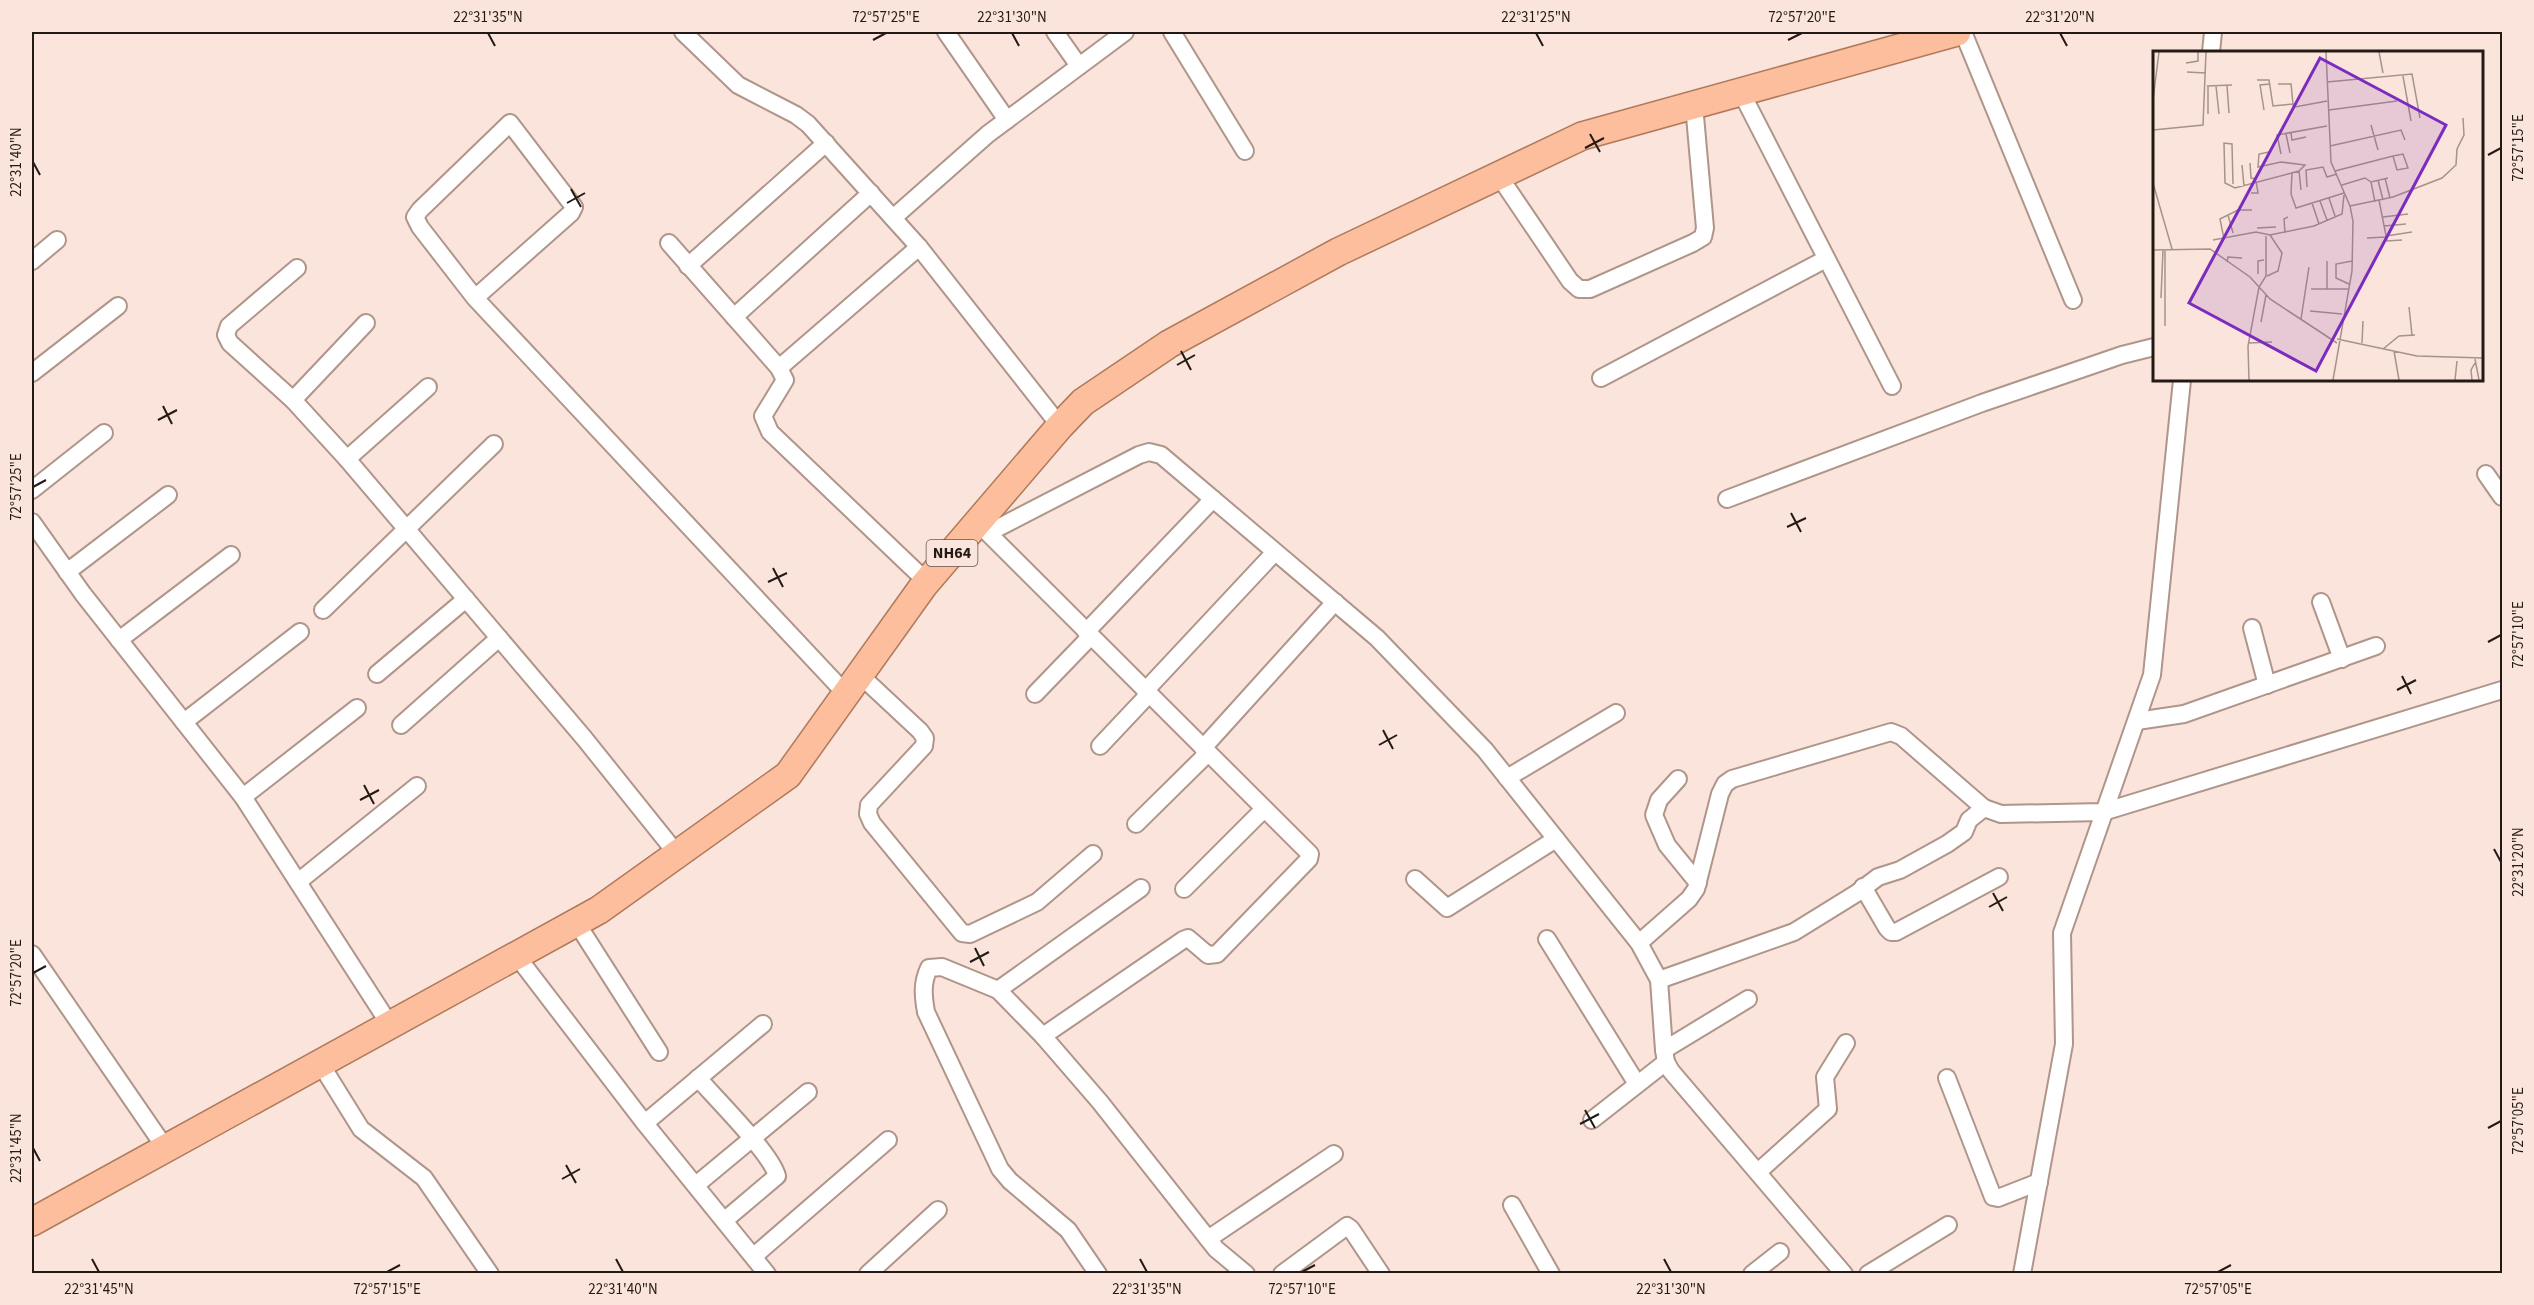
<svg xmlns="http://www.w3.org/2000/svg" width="2534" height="1305" font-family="'Source Sans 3',sans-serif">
  <rect width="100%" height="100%" fill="#fbe4db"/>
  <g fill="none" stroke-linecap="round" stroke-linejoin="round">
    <g stroke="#af958a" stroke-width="20">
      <g id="minor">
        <path d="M683 32 738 85 796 115 808 124 919 247 1060 426"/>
        <path d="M946 32 1007 120"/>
        <path d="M1055 32 1079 66"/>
        <path d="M1172 32 1245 151"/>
        <path d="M1963 32 2073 300"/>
        <path d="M2211 52 2213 32"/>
        <path d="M1741 92 1892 386"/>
        <path d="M1499 176 1570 281 1579 289H1590L1693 243 1703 237 1705 228 1694 105"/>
        <path d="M893 218 988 134 1125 32"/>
        <path d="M669 243 779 368 785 380 763 416 770 432 927 582"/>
        <path d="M32 261 57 240"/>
        <path d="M688 266 826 143"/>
        <path d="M297 268 229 326 226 335 230 343 293 400 347 459 584 738 677 854"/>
        <path d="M475 298 571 213 574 207 510 123 420 210 415 217 420 227 475 298 846 694"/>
        <path d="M734 317 871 193"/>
        <path d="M779 368 919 247"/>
        <path d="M32 373 118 306"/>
        <path d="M1601 378 1826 259"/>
        <path d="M293 400 366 323"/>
        <path d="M347 459 428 387"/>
        <path d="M2486 474 2502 497"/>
        <path d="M32 490 104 433"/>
        <path d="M1727 499 1982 403 2122 355 2154 347"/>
        <path d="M32 522 83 594 243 797 390 1025"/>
        <path d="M981 526 1310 854 1309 859 1217 954 1208 955 1188 938 1183 940 1043 1036"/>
        <path d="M988 533 1139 455 1149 452 1161 455 1377 638 1485 750 1639 943 1659 980 1664 1050 1666 1062 1671 1071 1844 1274"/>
        <path d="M67 572 168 495"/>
        <path d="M2321 602 2342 659"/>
        <path d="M323 610 494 444"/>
        <path d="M2252 628 2267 685"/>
        <path d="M1086 632 1213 499"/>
        <path d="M119 640 231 555"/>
        <path d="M377 674 466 599"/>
        <path d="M860 675 920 731 925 738 924 746 869 805 868 814 872 823 962 933 970 934 1037 902 1093 854"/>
        <path d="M1145 691 1275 552"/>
        <path d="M1035 694 1091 636"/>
        <path d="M2137 721 2184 714 2376 646"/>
        <path d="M184 722 300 632"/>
        <path d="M401 725 499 638"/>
        <path d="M1100 746 1149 694"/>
        <path d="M1203 748 1335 602"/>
        <path d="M1507 778 1616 713"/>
        <path d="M1678 779 1659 800 1654 815 1667 845 1698 883"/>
        <path d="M243 797 357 708"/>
        <path d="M1136 824 1208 753"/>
        <path d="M1415 879 1447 908 1556 839"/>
        <path d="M298 882 417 786"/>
        <path d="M1863 887 1887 928 1891 932H1896L1999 877"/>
        <path d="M1184 889 1264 809"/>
        <path d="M576 922 659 1052"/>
        <path d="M1547 939 1637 1084"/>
        <path d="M1639 943 1689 899 1696 889 1720 794 1725 784 1732 779 1891 732 1901 736 1984 808"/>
        <path d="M32 954 166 1149"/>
        <path d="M516 955 643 1121 767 1274"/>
        <path d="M1659 980 1794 932 1857 893 1878 877 1900 870 1947 844 1964 832 1969 820 1984 808 2001 814 2103 812 2502 690"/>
        <path d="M998 990 1141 888"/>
        <path d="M1664 1050 1748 999"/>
        <path d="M320 1063 361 1129 424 1178 490 1274"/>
        <path d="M698 1078C716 1099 771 1153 777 1176L725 1220"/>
        <path d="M1947 1078 1993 1197 1998 1198 2039 1182"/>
        <path d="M1592 1120 1666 1062"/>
        <path d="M645 1123 763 1024"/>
        <path d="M1758 1172 1828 1109 1825 1077 1846 1043"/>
        <path d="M696 1185 808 1092"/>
        <path d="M1512 1205 1551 1274"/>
        <path d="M1208 1239 1334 1154"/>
        <path d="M754 1256 888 1140"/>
        <path d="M868 1274 938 1210"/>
        <path d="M1098 1274 1068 1230 1010 1181 1000 1169 926 1012C923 995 922 983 929 968L942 967 998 990 1043 1036 1100 1102 1216 1249 1246 1274"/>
        <path d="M1282 1274 1347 1226 1351 1229 1381 1274"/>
        <path d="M1752 1274 1780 1252"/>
        <path d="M1868 1274 1948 1225"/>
        <path d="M2022 1274 2064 1044 2062 933 2152 675 2182 380"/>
      </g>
    </g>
    <g stroke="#af7a5c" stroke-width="30">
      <path id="trunk" d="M32 1222 599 910 788 775 924 585 1060 426 1083 402 1169 344 1338 252 1582 136 1957 32"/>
    </g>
    <use href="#minor" stroke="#fff" stroke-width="16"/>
    <use href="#trunk" stroke="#fcbe9c" stroke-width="27"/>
  </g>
  <path fill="none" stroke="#231a15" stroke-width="2" d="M488 33 495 46M1012 33 1019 46M1536 33 1543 46M2060 33 2067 46M873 40 886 33M1788 40 1802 33M1590 134 1600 152M1585 148 1604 138M2488 155 2501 148M33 162 40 175M571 189 581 207M567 203 585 193M1181 351 1191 370M1177 365 1195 355M163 406 172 424M158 420 177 410M33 487 46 480M1791 513 1801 532M1787 527 1806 518M773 568 783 587M768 582 787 573M2488 642 2501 635M2402 676 2411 694M2397 690 2416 680M1383 730 1393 749M1379 745 1397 735M364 785 374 804M360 800 379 790M2494 849 2501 862M1993 893 2003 911M1989 907 2007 897M975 948 984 966M970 962 989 952M33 973 46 966M1585 1110 1595 1128M1580 1124 1599 1114M2488 1128 2501 1121M33 1148 40 1161M566 1165 576 1183M562 1179 580 1169M92 1259 99 1272M616 1259 623 1272M1140 1259 1147 1272M1664 1259 1671 1272M387 1272 400 1265M1302 1272 1315 1265M2218 1272 2231 1265"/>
  <g text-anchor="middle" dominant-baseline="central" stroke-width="6" stroke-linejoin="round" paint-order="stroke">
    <rect fill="#fbe4db" stroke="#645750" stroke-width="1.5" x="926.5" y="540" width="51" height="26" rx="4.5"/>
    <g font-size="16" font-weight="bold" fill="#231a15">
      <text x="952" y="553">NH64</text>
    </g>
  </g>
  <g transform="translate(2153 51)">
    <rect width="330" height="330" fill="#fbe4db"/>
    <path fill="none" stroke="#a5938c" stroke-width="1.5" d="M173 1 178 111 197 155 200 170 199 220 180 329M226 1 230 22M33 12 45 10V1M34 21 53 22M250 25 258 70M104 29H116L120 55 139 53 142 56 174 50M174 31 259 23 267 67M125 33H138L140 53M74 34 76 62M54 35 79 34M55 35V63M63 35 66 63M0 49 6 1M111 59 107 34 117 33M176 59 244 50M218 74 225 99M0 79 50 74 53 1M138 82 139 89 153 86M133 83 137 102M177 95 248 79 252 89M128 103 124 84 174 75M97 112 98 127 104 128M89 114 91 135M146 120 148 139M182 120 240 105 250 103 255 117 244 119 240 105M139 122 138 143 143 157 191 142M232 127 237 147M225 129 230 149M218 131 222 151M0 132 19 198M80 133 79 93 71 92 72 132 82 137 146 120 152 114 128 111 105 116 106 103 116 101M189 134 212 127 218 131 235 127M154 136 153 119 170 116 174 126 184 123M98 142H105L103 130M176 147 182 165M226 149 234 190 249 189M167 150 174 169M159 152 166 173M197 155 240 146 289 127 303 114 304 98 311 84 310 67M75 164 80 182M230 166 255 163M231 175 253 173M104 177 123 176M132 182 131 168 135 166M233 185 259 181M214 187 233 186M71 188 67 168 85 159H99M60 189 103 181 117 184 161 175 189 163 191 144M0 199 57 198 97 226 117 248 184 292M74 211 75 206 89 207M105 223V210L111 209M114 225 125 220 129 202 117 184M196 233 183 227V213L199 210M158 238H195M174 238V210M8 247 10 199M256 256 259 284M157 260 189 263M148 268 156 216M108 271 113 244M12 275V199M184 288 264 305 330 307M95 292 119 291M209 292 210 270M230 298 246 285 262 284M241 300 246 329M322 308 326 329M96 329 95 295 106 236 113 225V185M302 329 304 310M319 329 318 319 322 312"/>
    <path fill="#7b2cbf" fill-opacity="0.15" stroke="#7b2cbf" stroke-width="3" d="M167 7 293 74 163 320 36 252Z"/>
    <rect width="330" height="330" fill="none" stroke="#231a15" stroke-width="3"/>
  </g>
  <rect width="2534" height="1305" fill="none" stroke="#fbe4db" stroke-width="66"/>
  <rect x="33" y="33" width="2468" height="1239" fill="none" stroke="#231a15" stroke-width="2"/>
  <g font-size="15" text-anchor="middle" fill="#231a15">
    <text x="488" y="22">22°31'35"N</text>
    <text x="886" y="22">72°57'25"E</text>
    <text x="1012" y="22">22°31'30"N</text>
    <text x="1536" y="22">22°31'25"N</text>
    <text x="1802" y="22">72°57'20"E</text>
    <text x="2060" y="22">22°31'20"N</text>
    <text transform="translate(2518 148) rotate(-90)" y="5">72°57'15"E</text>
    <text transform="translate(16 162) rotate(-90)" y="5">22°31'40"N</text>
    <text transform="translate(16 487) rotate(-90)" y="5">72°57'25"E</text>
    <text transform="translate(2518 635) rotate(-90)" y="5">72°57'10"E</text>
    <text transform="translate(2518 862) rotate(-90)" y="5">22°31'20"N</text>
    <text transform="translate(16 973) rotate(-90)" y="5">72°57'20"E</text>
    <text transform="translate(2518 1121) rotate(-90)" y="5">72°57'05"E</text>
    <text transform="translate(16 1148) rotate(-90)" y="5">22°31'45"N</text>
    <text x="99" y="1294">22°31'45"N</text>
    <text x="387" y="1294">72°57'15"E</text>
    <text x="623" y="1294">22°31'40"N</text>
    <text x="1147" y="1294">22°31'35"N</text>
    <text x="1302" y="1294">72°57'10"E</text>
    <text x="1671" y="1294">22°31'30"N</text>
    <text x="2218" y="1294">72°57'05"E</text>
  </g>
</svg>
